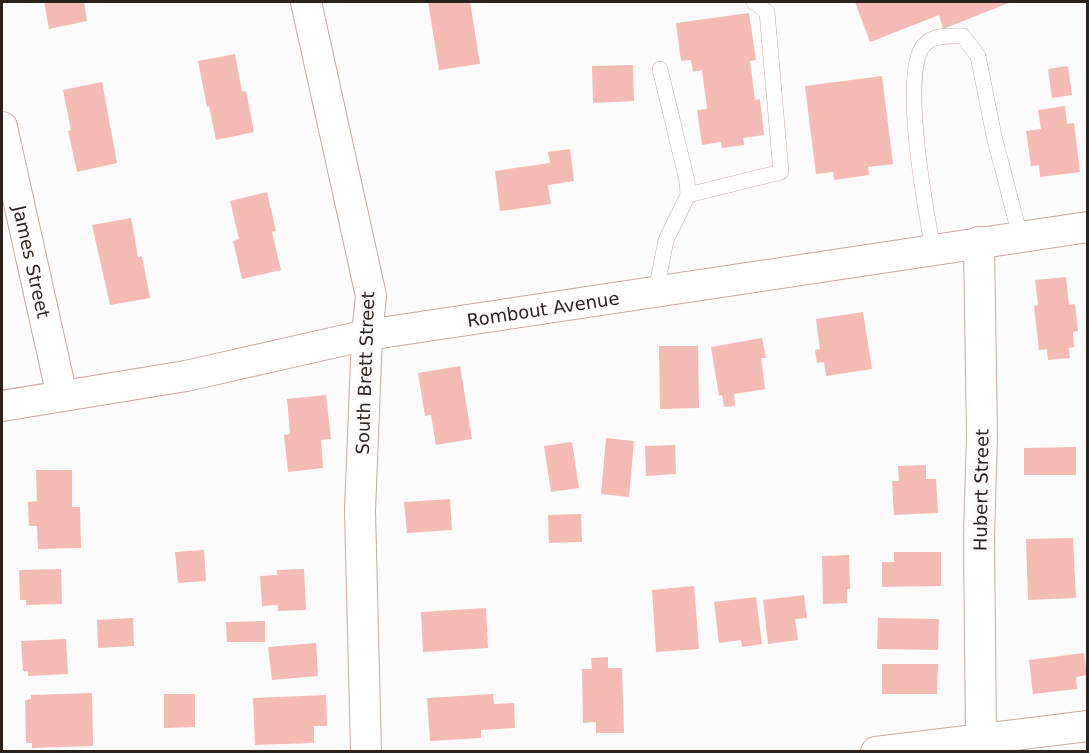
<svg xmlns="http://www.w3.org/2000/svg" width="1089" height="753" font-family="'DejaVu Sans',sans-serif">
  <rect width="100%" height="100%" fill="#fbfbfb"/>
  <g fill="#f4bab4">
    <path d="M44 2H84L87 21 49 29Z"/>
    <path d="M428 2H470L480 64 439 70Z"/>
    <path d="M855 2H1011L943 29 939 15 870 42Z"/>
    <path d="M749 13 756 60 750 61 755 100 760 99 764 135 743 138 744 145 722 148 721 142 702 145 697 110 707 109 702 70 693 72 691 60 681 61 676 23Z"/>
    <path d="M235 54 242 92 246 91 254 132 216 140 209 106 207 107 198 61Z"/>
    <path d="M633 65 634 101 593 103 592 66Z"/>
    <path d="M1068 66 1072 95 1052 98 1048 69Z"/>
    <path d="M882 76 893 164 868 167 869 175 834 180 833 172 816 174 805 86Z"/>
    <path d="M102 82 117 163 77 172 68 131 71 130 63 90Z"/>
    <path d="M1065 106 1067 124 1074 123 1080 172 1040 177 1039 165 1031 166 1026 131 1041 129 1038 110Z"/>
    <path d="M570 149 574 181 548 185 551 204 500 211 495 171 550 163 548 152Z"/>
    <path d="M267 192 276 231 272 232 281 270 242 279 233 241 239 239 230 201Z"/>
    <path d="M131 218 138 257 142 256 150 298 110 305 92 225Z"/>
    <path d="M1066 277 1069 305 1075 304 1078 331 1073 332 1074 347 1069 348 1070 358 1048 360 1047 349 1039 350 1034 306 1038 305 1035 280Z"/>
    <path d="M863 312 872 369 826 376 824 362 817 363 815 350 820 349 816 319Z"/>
    <path d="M762 338 766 358H761L765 389 734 394 735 406 724 407 722 395 719 396 711 347Z"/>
    <path d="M659 346H698L699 408 660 409Z"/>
    <path d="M460 366 472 439 436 445 431 415 425 416 418 373Z"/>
    <path d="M326 395 331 439 321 440 323 468 288 472 284 435 290 434 287 399Z"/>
    <path d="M606 438 634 441 629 497 601 494Z"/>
    <path d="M572 442 579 488 551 492 544 446Z"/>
    <path d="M675 445 676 474 646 476 645 446Z"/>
    <path d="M1076 447V475H1024V448Z"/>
    <path d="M926 465V479H936L938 513 894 515 892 481H899L898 466Z"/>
    <path d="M36 470H72V507H80L81 548 38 549 37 526H29L28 502 37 501Z"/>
    <path d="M450 499 452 530 407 533 404 502Z"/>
    <path d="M581 514 582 542 549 543 548 515Z"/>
    <path d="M1073 538 1076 598 1028 600 1026 539Z"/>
    <path d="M204 550 206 581 178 583 175 552Z"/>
    <path d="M894 552H941V586L882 587V562H894Z"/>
    <path d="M849 555 850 589H847V603L823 604 822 556Z"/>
    <path d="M61 569 62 604 26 605V600H20L19 570Z"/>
    <path d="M304 569 306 610 278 611V605L262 606 260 576 277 575V570Z"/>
    <path d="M694 586 699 649 656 652 652 590Z"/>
    <path d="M804 595 807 618 795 619 798 640 768 644 763 600Z"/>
    <path d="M756 597 762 644 742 647 741 640 719 643 714 602Z"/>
    <path d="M486 608 488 648 423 652 421 612Z"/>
    <path d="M133 618 134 646 98 648 97 620Z"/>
    <path d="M878 618 939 619 938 650 877 649Z"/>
    <path d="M265 621V642H227L226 622Z"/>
    <path d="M66 639 68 674 28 676V671H23L21 641Z"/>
    <path d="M316 643 318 676 272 680 268 647Z"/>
    <path d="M1084 653 1087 675 1076 677 1077 689 1033 694 1029 660Z"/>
    <path d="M608 657V668H622L624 733H596V722L583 723 582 669H592L591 658Z"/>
    <path d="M882 664H938L937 694H882Z"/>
    <path d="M92 693 93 746 32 748V743H26L25 700 31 699V695Z"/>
    <path d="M164 694H195V727L164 728Z"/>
    <path d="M493 694 494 704 514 703 515 728 481 730V738L430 741 427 698Z"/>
    <path d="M326 695 327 726H314V743L255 745 253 698Z"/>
  </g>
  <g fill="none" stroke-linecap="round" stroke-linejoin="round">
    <g stroke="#c5aa9e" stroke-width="16">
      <g id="lane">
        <path d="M688 195 781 172 767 12 754 2"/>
        <path d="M933 249C926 212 900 72 924 45 934 34 950 36 963 36L978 56 994 136 1020 236"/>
        <path d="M656 291 666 240 688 195 687 181 660 69"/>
      </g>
    </g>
    <g stroke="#c5aa9e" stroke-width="32">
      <g id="street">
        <path d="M306 2 371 296 367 335 360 511 366 752"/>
        <path id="s1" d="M2 127 62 396"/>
        <path d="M979 242 982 436 979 536 981 739"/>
        <path id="s2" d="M2 406 186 376 367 335 1088 227"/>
        <path d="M876 752 1088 726"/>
      </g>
    </g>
    <use href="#lane" stroke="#fff" stroke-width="15"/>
    <use href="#street" stroke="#fff" stroke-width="30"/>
  </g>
  <g text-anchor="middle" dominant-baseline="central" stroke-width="6" stroke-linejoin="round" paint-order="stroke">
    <g font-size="18" fill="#2c221d" stroke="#fbfbfb">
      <text stroke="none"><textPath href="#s1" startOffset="138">James Street</textPath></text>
      <text stroke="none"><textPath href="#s2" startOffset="550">Rombout Avenue</textPath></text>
      <text transform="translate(365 373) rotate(-88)">South Brett Street</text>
      <text transform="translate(981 490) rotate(-89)">Hubert Street</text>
    </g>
  </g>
  <rect width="1089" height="753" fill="none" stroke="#2c221d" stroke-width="6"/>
</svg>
